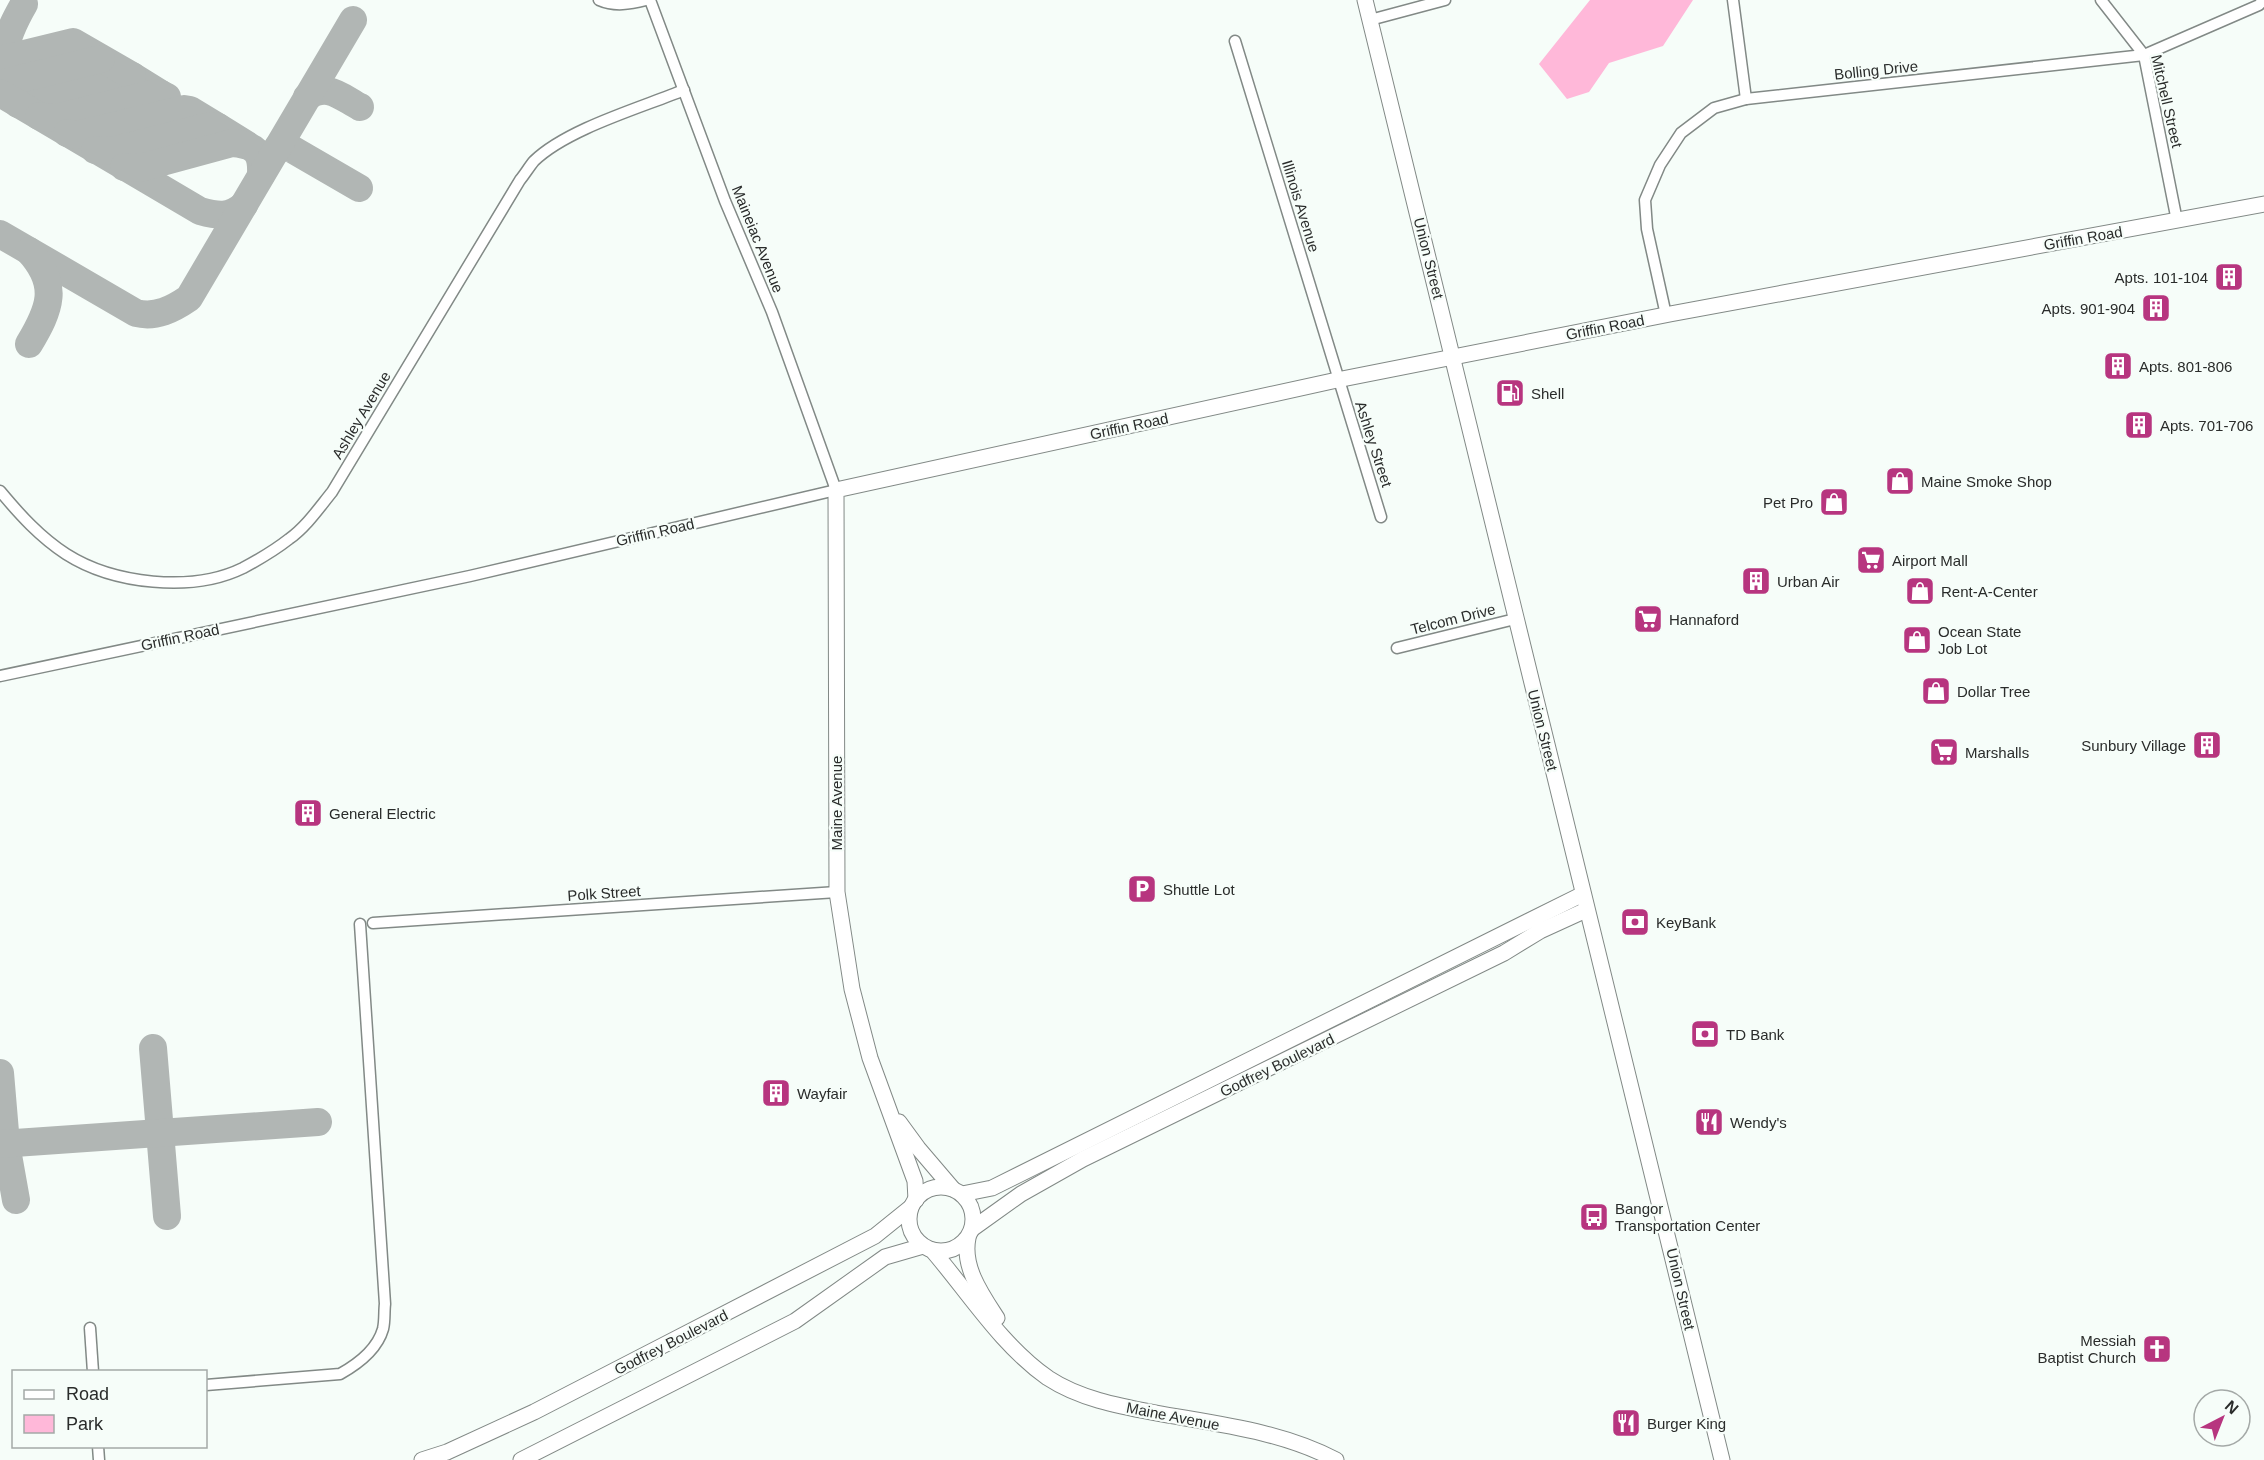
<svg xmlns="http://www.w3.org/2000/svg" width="2264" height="1460" font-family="Arial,sans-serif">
  <rect width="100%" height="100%" fill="#f6fdf9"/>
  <path fill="#ffb8d9" d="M1590 0H1693L1663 46 1609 63 1589 92 1567 99 1539 64Z"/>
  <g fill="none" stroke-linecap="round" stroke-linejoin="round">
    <g stroke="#b1b6b4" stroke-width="28">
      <path d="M24 4C0 46 0 59 18 104L122 76H132L161 94"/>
      <path d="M0 60 73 42 132 76"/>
      <path d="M0 84 101 59"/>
      <path d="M0 93 200 211C218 216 229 218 244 205"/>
      <path d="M307 97C327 82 341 97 360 107"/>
      <path d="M39 116 48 118 60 117 155 93 161 94 167 97"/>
      <path d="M67 133 76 135 184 109 190 110 218 127"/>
      <path d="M278 147 290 148 359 188"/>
      <path d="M95 150 111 151 210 126 218 127 247 145"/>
      <path d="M124 167 140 168 232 143C255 145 262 151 261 175"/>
      <path d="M0 234 136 313C156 318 173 309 189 298L353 20"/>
      <path d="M29 344C50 309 60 285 29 251"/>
      <path d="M153 1048 167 1216"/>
      <path d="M0 1073 6 1144 16 1200"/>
      <path d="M0 1144 318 1122"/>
    </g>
    <g stroke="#828986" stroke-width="13">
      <g id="street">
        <path d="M599 0C615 7 630 4 646 0"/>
        <path d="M1733 0 1746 99"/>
        <path d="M2101 0 2144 55 2177 221"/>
        <path d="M1370 20 1445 0"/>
        <path d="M1235 41 1381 517"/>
        <path d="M1666 315 1647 229 1645 200 1660 165 1681 133 1714 108 1746 99 2144 55 2259 5 2263 0"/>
        <path d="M0 491C20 515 40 537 66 554 113 584 192 593 243 568 258 560 275 550 289 539 306 527 319 508 332 492L520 180C525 174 529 167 534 161 567 129 640 108 684 90"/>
        <path d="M1397 648 1515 619"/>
        <path d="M0 676 470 576 836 490 772 312 725 201 650 0"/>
        <path d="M373 923 837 892"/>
        <path d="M90 1328 93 1372"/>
        <path d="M206 1385 340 1374C358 1364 377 1350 383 1329 385 1321 384 1311 385 1304L360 924"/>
        <path d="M98 1446 99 1460"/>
      </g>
    </g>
    <g stroke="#828986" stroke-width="17">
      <g id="secondary">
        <path d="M1365 0 1722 1460"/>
        <path d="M899 1122 918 1148 953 1189"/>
        <circle cx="941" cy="1219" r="32"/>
        <path d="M962 1194 992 1188 1583 894"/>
        <path d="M916 1200 915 1181 870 1058 852 989 837 892 836 490 1337 380 1670 314 2264 204"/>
        <path d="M972 1229 1021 1194 1083 1159 1504 953 1540 931 1586 910"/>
        <path d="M968 1238C962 1267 982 1295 997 1318"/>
        <path d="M932 1250C969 1293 1001 1345 1048 1378 1080 1399 1119 1406 1156 1413 1217 1424 1281 1431 1336 1460"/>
        <path d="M422 1460 447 1452 534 1412 662 1346 875 1236 911 1207"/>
        <path d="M521 1460 795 1321 885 1257 923 1246"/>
      </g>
    </g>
    <use href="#street" stroke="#fff" stroke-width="10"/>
    <use href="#secondary" stroke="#fff" stroke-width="15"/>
  </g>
  <defs>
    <g id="building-square" transform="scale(1.5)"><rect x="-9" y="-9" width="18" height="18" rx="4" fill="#b7357f" stroke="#f6fdf9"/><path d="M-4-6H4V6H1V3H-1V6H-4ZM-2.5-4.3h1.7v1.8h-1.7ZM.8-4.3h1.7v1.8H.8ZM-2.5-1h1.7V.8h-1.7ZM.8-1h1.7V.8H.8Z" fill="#fff"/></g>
    <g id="fuel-square" transform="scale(1.5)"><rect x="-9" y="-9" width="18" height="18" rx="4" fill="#b7357f" stroke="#f6fdf9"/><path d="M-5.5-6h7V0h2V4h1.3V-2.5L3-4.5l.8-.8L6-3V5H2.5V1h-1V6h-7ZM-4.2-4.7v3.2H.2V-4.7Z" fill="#fff"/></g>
    <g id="shop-square" transform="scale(1.5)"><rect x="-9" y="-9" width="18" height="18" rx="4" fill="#b7357f" stroke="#f6fdf9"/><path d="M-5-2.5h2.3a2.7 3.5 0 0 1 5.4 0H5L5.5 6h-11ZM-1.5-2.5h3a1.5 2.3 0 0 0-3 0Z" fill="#fff"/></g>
    <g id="supermarket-square" transform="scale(1.5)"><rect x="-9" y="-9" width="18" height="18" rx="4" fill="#b7357f" stroke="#f6fdf9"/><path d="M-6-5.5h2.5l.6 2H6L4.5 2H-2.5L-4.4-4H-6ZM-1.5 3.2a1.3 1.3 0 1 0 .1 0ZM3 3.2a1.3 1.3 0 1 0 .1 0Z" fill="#fff"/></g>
    <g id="parking-square" transform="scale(1.5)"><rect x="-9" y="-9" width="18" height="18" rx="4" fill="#b7357f" stroke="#f6fdf9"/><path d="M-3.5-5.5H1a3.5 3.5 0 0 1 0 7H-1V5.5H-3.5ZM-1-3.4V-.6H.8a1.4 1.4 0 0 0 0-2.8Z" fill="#fff"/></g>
    <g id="bank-square" transform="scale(1.5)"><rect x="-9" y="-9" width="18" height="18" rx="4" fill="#b7357f" stroke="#f6fdf9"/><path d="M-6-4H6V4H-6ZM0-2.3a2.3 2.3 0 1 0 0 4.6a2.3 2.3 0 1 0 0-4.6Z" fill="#fff"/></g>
    <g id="restaurant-square" transform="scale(1.5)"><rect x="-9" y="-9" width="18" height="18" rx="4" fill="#b7357f" stroke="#f6fdf9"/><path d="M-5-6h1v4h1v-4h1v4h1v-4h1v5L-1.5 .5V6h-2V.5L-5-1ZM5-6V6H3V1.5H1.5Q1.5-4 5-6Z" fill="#fff"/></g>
    <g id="bus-square" transform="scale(1.5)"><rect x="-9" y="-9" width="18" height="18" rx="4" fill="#b7357f" stroke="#f6fdf9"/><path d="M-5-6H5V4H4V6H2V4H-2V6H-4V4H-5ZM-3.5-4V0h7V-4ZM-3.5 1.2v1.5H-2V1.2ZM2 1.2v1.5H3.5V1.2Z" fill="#fff"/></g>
    <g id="church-square" transform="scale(1.5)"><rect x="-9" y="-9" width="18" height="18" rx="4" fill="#b7357f" stroke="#f6fdf9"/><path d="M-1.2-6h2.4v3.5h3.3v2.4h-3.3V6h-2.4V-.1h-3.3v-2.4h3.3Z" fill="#fff"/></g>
  </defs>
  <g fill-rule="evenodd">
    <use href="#building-square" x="2229" y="277"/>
    <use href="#building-square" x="2156" y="308"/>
    <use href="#building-square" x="2118" y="366"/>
    <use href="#fuel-square" x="1510" y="393"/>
    <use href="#building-square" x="2139" y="425"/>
    <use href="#shop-square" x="1900" y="481"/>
    <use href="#shop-square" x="1834" y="502"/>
    <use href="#supermarket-square" x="1871" y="560"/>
    <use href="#building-square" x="1756" y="581"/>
    <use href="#shop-square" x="1920" y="591"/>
    <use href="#supermarket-square" x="1648" y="619"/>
    <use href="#shop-square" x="1917" y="640"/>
    <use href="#shop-square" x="1936" y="691"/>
    <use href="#building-square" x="2207" y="745"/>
    <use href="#supermarket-square" x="1944" y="752"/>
    <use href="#building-square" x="308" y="813"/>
    <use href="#parking-square" x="1142" y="889"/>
    <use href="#bank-square" x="1635" y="922"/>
    <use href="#bank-square" x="1705" y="1034"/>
    <use href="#building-square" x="776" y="1093"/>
    <use href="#restaurant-square" x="1709" y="1122"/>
    <use href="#bus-square" x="1594" y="1217"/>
    <use href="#church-square" x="2157" y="1349"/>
    <use href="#restaurant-square" x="1626" y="1423"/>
  </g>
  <g text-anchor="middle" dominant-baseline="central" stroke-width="4.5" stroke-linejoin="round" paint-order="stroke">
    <g font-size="15" fill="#2a2c2b" stroke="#f6fdf9">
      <text transform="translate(1876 70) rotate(-6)">Bolling Drive</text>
      <text transform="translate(2167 101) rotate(77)">Mitchell Street</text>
      <text transform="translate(1301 206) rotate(73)">Illinois Avenue</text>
      <text transform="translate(2083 238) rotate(-10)">Griffin Road</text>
      <text transform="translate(758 239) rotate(68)">Maineiac Avenue</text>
      <text transform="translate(1429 258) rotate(76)">Union Street</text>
      <text transform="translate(1605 327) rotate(-11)">Griffin Road</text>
      <text transform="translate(361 415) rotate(-59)">Ashley Avenue</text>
      <text transform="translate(1129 426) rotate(-12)">Griffin Road</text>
      <text transform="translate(1374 444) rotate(72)">Ashley Street</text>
      <text transform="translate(655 532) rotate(-13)">Griffin Road</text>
      <text transform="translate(1453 619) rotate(-14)">Telcom Drive</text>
      <text transform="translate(180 637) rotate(-12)">Griffin Road</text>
      <text transform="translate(1543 730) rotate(76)">Union Street</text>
      <text transform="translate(836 803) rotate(-90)">Maine Avenue</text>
      <text transform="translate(604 893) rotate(-4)">Polk Street</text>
      <text transform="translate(1277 1065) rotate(-26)">Godfrey Boulevard</text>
      <text transform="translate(1681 1289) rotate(77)">Union Street</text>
      <text transform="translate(671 1342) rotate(-27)">Godfrey Boulevard</text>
      <text transform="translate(1173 1416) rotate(11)">Maine Avenue</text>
    </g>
    <g font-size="15" fill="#2a2c2b" stroke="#f6fdf9" text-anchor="start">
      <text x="2208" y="277" text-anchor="end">Apts. 101-104</text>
      <text x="2135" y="308" text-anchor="end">Apts. 901-904</text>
      <text x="2139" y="366">Apts. 801-806</text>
      <text x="1531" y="393">Shell</text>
      <text x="2160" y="425">Apts. 701-706</text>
      <text x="1921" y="481">Maine Smoke Shop</text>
      <text x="1813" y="502" text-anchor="end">Pet Pro</text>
      <text x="1892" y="560">Airport Mall</text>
      <text x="1777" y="581">Urban Air</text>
      <text x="1941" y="591">Rent-A-Center</text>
      <text x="1669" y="619">Hannaford</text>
      <text x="1938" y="631">Ocean State<tspan x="1938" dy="17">Job Lot</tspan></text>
      <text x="1957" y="691">Dollar Tree</text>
      <text x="2186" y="745" text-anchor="end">Sunbury Village</text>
      <text x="1965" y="752">Marshalls</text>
      <text x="329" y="813">General Electric</text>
      <text x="1163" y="889">Shuttle Lot</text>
      <text x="1656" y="922">KeyBank</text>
      <text x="1726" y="1034">TD Bank</text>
      <text x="797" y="1093">Wayfair</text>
      <text x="1730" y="1122">Wendy's</text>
      <text x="1615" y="1208">Bangor<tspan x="1615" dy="17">Transportation Center</tspan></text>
      <text x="2136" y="1340" text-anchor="end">Messiah<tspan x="2136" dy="17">Baptist Church</tspan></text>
      <text x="1647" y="1423">Burger King</text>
    </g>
  </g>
  <rect x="12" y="1370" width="195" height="78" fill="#f6fdf9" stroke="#a4a9a7" stroke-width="1.5"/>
  <rect x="24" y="1390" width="30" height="9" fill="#ffffff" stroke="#a4a9a7" stroke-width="1.5"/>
  <text x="66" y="1400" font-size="18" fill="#2a2c2b">Road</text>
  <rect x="24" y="1415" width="30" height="18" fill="#ffb8d9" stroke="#a4a9a7" stroke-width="1.5"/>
  <text x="66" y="1430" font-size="18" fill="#2a2c2b">Park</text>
  <g transform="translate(2222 1418) rotate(42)"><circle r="28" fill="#f6fdf9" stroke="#a4a9a7" stroke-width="1.5"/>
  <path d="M0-4.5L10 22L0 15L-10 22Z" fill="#b7357f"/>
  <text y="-9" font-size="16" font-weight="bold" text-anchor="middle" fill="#2a2c2b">N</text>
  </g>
</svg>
